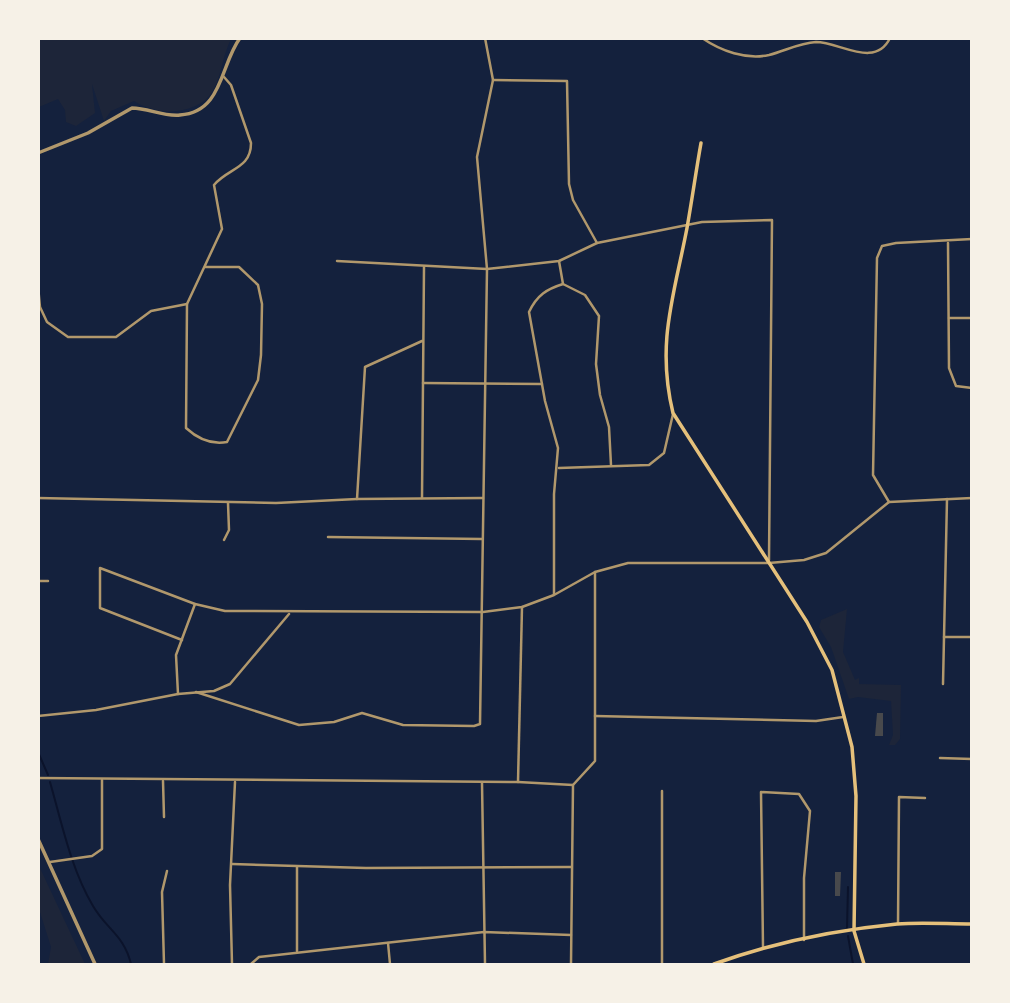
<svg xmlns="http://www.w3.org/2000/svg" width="1010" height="1003" font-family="'Nunito Sans',sans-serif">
  <rect width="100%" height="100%" fill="#14213d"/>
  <g fill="#1d2539">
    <path d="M39 39H231C215 72 225 104 177 111 164 113 144 108 134 101L111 111 104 121 92 84 95 113 76 126 66 122 65 110 58 99 39 107Z"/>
    <path d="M847 609 843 652 855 680 859 678V684L901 685 900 739 895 745H889L893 735 891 701 858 697 849 699 831 647 819 627 821 620Z"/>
    <path d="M39 866 85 964H48L51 947 39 909Z"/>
  </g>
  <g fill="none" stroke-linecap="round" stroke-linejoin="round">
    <g stroke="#0b132b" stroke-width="2">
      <path d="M38 752 48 775"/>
      <path d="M50 782C62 824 71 869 93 906 107 930 124 935 131 964"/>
      <path d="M847 928 848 887"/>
      <path d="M848 936 853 964"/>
    </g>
  </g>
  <g fill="#48494c">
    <path d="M877 713H883V736H875Z"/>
    <path d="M835 872H841L840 896H835Z"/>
  </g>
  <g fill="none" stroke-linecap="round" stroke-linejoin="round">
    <g stroke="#b1986c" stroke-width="2.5">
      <path d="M702 38C721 51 746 60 769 55 785 51 799 43 816 42 840 42 875 69 890 38"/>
      <path d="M493 80 567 81 569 184 573 200 597 243"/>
      <path d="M948 243 949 368 956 386 972 388"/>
      <path d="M337 261 487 269 559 261 597 243 702 222 772 220 769 560"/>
      <path d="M559 261 563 284 585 295 599 316 596 364 600 395 609 427 611 465"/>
      <path d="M205 267H239L258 285 262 304 261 355 258 380 227 442C211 445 198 439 186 428L187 304 222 229 214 185C228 168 251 169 251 143L231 85 224 77"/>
      <path d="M38 286 40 307 47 322 68 337H116L151 311 187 304"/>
      <path d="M949 318H972"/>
      <path d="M423 383 542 384"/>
      <path d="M559 468 649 465 664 453 673 414"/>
      <path d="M38 498 276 503 357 499 483 498"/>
      <path d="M422 498 424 267"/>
      <path d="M357 499 365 367 422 341"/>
      <path d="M889 502 873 475 877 258 882 246 896 243 972 239"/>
      <path d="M328 537 482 539"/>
      <path d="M224 540 229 530 228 503"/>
      <path d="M38 581H48"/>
      <path d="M554 594V494L558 448 545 401 529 312C537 295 547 289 563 284"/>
      <path d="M944 637H972"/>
      <path d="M182 640 100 608V568L195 604 225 611 483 612 522 607 554 595 595 572 628 563H769L804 560 826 553 889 502 972 498"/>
      <path d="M943 684 947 499"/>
      <path d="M196 692 299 725 334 722 362 713 403 725 474 726 480 724 487 269 477 157 493 80 485 38"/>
      <path d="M178 694 176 655 195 604"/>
      <path d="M38 716 96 710 178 694 214 691 230 684 289 614"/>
      <path d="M595 716 816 721 843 717"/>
      <path d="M940 758 972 759"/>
      <path d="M38 778 518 782 573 785"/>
      <path d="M163 781 164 817"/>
      <path d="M518 782 522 607"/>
      <path d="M482 783 485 964"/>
      <path d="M662 791V964"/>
      <path d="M50 862 92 856 102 849V780"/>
      <path d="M232 864 366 868 571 867"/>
      <path d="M297 867V951"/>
      <path d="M898 924 899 797 925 798"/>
      <path d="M388 943 390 964"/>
      <path d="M763 947 761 792 799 794 810 811 804 878V940"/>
      <path d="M164 964 162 892 167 871"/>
      <path d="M232 964 230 885 235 782"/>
      <path d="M251 964 259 957 484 932 571 935"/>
      <path d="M571 964 573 785 595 761V572"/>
    </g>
    <g stroke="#b1986c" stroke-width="3.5">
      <path d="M38 153 88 133 132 108C148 108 164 117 180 115 223 112 220 65 240 38"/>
      <path d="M38 839 95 964"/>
    </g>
    <g stroke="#e5c07b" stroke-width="3.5">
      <path d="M701 143C696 171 692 200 687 228 674 296 656 343 673 413L807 622 832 670 852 747 856 796 854 931 864 964"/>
      <path d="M714 964C772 943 835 930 897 924 921 922 947 924 972 924"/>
    </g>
  </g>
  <rect width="1010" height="1003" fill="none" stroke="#f6f1e7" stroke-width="80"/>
</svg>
